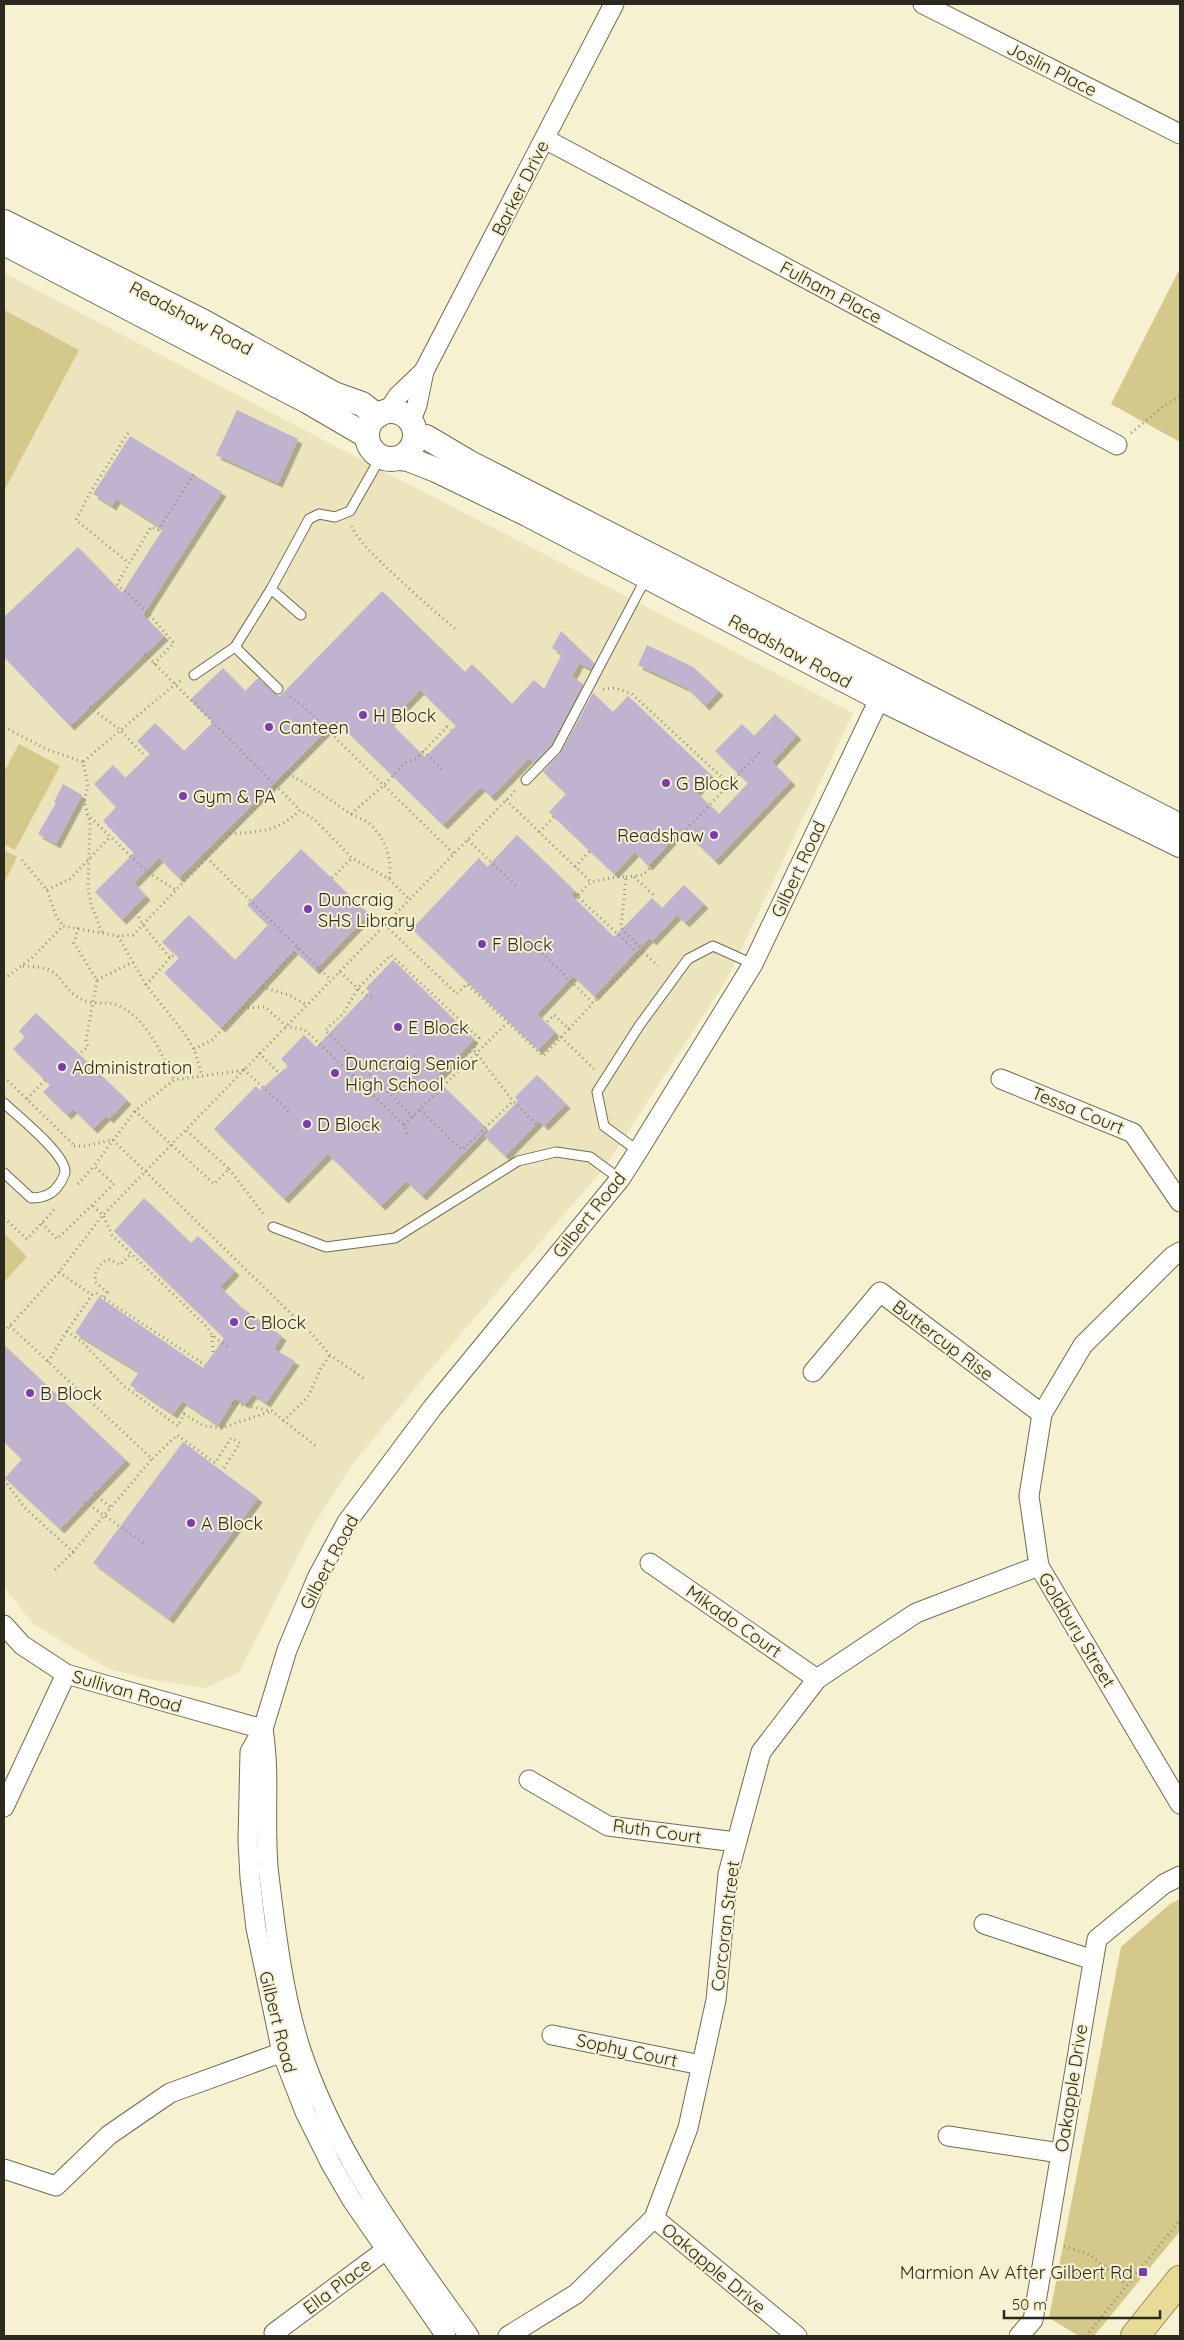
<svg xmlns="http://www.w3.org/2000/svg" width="1184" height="2340" font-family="Quicksand,sans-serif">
  <defs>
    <filter id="shadow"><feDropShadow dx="4.5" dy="4.5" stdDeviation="0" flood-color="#0004"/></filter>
  </defs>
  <rect width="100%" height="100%" fill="#f6f1d1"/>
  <path fill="#ebe4bd" d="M4 273 375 467 853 713 727 979 605 1167 441 1357 353 1463 312 1528 239 1672 206 1688 157 1681 109 1669 33 1624 4 1587V1282L27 1257 4 1233Z"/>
  <g fill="#d4c88a">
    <path d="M1180 268V442L1111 404Z"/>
    <path d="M4 310 79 350 4 491Z"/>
    <path d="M19 744 60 766 15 850 4 844V772Z"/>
    <path d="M4 850 17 857 4 883Z"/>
    <path d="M4 1233 27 1257 4 1282Z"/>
    <path d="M1180 1899V2231L1094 2336H1079L1049 2318 1121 1947 1170 1904Z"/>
  </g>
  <g fill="#c0b3d0" fill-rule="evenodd" filter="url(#shadow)">
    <path d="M237 410 298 439 278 483 216 455Z"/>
    <path d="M130 436 222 492 143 615 164 636 70 726 4 657V617L78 547 122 593 163 529 116 499 112 506 93 494Z"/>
    <path d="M382 591 465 672 472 664 512 704 534 680 544 689 562 654 552 648 561 631 594 663 591 669 579 663 572 676 583 684 551 745 534 763 529 758 491 797 481 787 443 825 336 721 179 878 159 858 134 883 146 896 122 920 95 892 134 853 103 821 116 807 94 784 113 765 125 778 150 754 137 741 155 723 184 751 213 722 190 700 223 668 245 691 258 678 274 693 280 696ZM420 690 456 726 425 757 389 722Z"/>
    <path d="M647 645 693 667 719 691 705 706 687 688 638 665Z"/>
    <path d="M593 693 613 712 628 696 711 775 696 792 719 814 748 783 715 751 742 724 754 736 775 714 797 735 772 762 791 781 715 861 682 829 648 866 635 852 614 874 549 812 566 794 543 772 561 752Z"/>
    <path d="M63 784 82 795 56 844 38 834 56 803 54 802Z"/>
    <path d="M517 835 575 891 571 895 614 937 652 898 662 908 684 885 704 904 685 923 677 915 652 941 649 938 594 996 573 976 537 1014 555 1032 538 1050 412 929 479 858 487 867Z"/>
    <path d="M301 849 369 914 315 970 294 950 221 1028 164 973 179 958 162 942 189 915 235 960 268 925 247 905Z"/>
    <path d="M393 960 474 1039 436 1079 487 1129 422 1196 406 1181 381 1206 328 1154 284 1199 214 1129 256 1086 260 1090 288 1066 281 1059 304 1035 316 1047 369 992 366 988Z"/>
    <path d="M36 1013 127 1100 109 1119 106 1116 93 1129 73 1109 67 1115 43 1092 50 1085 13 1049 25 1037 19 1031Z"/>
    <path d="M537 1075 566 1104 544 1126 539 1121 505 1156 484 1136 518 1101 515 1097Z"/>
    <path d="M144 1198 191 1243 198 1236 235 1271 220 1287 241 1307 282 1336 274 1349 295 1361 266 1403 253 1394 245 1404 235 1398 218 1425 182 1401 173 1414 130 1385 139 1372 75 1333 99 1297 203 1368 224 1338 114 1231Z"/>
    <path d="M4 1345 126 1460 60 1529 5 1478 22 1459 4 1442Z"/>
    <path d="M183 1442 258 1498 169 1619 93 1563Z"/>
  </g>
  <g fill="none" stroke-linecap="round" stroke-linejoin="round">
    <g stroke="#726c50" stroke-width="11">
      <g id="service">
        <path d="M271 589 301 615"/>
        <path d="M235 647 278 689"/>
        <path d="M194 675 235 647 271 589 309 519 319 514 335 517 350 511 375 467 383 458"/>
        <path d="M526 780 556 749 646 578"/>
        <path d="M4 1103C17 1116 66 1154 65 1172 64 1177 61 1182 58 1186 52 1195 43 1198 31 1198L4 1173"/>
        <path d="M638 1151 604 1126 597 1092 639 1026 688 959 713 946 753 964"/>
        <path d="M273 1227 326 1247 395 1238 518 1161 556 1152 590 1157 620 1179"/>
      </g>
    </g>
    <g stroke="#726c50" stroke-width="21">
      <g id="minor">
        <path d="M923 4 1180 134"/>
        <path d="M545 139 1117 445"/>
        <path d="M388 411 398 396 424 371"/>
        <path d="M411 420 417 405 424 371 614 4"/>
        <path d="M1001 1079 1133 1133 1180 1202"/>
        <path d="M1180 1252 1173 1256 1083 1345 1042 1414 1029 1496 1039 1566 1180 1804"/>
        <path d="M813 1372 880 1292 1042 1414"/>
        <path d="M650 1563 817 1679"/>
        <path d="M4 1625 22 1645 66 1674 263 1729"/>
        <path d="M263 1729C271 1778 263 1827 269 1876 276 1933 283 1993 300 2047 335 2155 404 2245 469 2336"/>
        <path d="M529 1780 608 1826 736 1842"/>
        <path d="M4 1807 66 1674"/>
        <path d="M984 1924 1093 1960"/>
        <path d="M552 2035 701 2065"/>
        <path d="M948 2136 1060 2153"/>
        <path d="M4 2169 56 2186 109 2135 170 2093 294 2048"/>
        <path d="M654 2218 797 2336"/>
        <path d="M274 2333 395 2243"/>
        <path d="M446 2336 352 2200 331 2164 305 2112 282 2053 256 1928 250 1878 248 1841 250 1752 263 1729 287 1650 317 1578 347 1522 433 1407 620 1179 638 1151 753 964 885 687"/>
        <path d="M508 2336 576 2294 654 2218 688 2128 716 2000 728 1874 761 1752 817 1679 916 1613 1039 1566"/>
        <path d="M1019 2336 1033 2320 1097 1939 1164 1884 1180 1876"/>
      </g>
    </g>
    <g stroke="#726c50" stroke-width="26">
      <g id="tertiary">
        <path d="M4 222 202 321 334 394 362 404 377 416"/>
        <path d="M4 243 307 401 367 436"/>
        <circle cx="391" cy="435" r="24"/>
        <path d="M416 439 426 437 470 463 1180 826"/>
        <path d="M400 458 408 459 436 470 527 514 879 698 1180 845"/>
      </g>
    </g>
    <g stroke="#a2975c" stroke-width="30">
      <path id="trunk" d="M1135 2336 1180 2280"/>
    </g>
    <g stroke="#96937c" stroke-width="3" stroke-dasharray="1 4" stroke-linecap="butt">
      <path d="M128 433 91 491 76 520 129 563"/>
      <path d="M1131 433 1165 405 1180 396"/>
      <path d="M352 526C354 543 437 613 455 629"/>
      <path d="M145 654 300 810"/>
      <path d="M154 664 174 643 148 613 117 584 151 527 158 530 194 474"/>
      <path d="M603 689 615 688 632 694 729 784"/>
      <path d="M290 697 305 708 454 854"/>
      <path d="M90 707 120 730 146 757"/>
      <path d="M4 727 46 749 83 762"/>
      <path d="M423 751 444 771"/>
      <path d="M288 774C310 785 329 799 349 813 356 817 364 819 370 824 385 838 393 859 389 879"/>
      <path d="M506 800 591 882 577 896 640 955"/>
      <path d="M87 814 146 871 176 890"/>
      <path d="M351 814 384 785 405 763 416 759 447 727 451 730"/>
      <path d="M539 832 554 817"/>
      <path d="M230 834C261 831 276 833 300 810L315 820 352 858 389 879 410 900"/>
      <path d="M468 840 516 886"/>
      <path d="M203 854 331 980"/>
      <path d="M22 860 47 890 56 916 63 926"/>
      <path d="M575 867 590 851"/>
      <path d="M626 877 643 875 760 752"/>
      <path d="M634 877 654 895"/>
      <path d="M332 878 352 858"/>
      <path d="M47 890 70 879 111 836"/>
      <path d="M134 908 143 925 170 958 175 954"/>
      <path d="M385 925 457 994 467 984 543 1056 569 1029 554 1015 546 1023"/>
      <path d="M78 928 74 943 97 980 86 1040 88 1047 79 1054"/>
      <path d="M102 932 91 905 88 887 90 823 84 801 88 786 83 762 174 685 182 680"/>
      <path d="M118 936 146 985 185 1034 194 1049 202 1075"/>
      <path d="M535 946 593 1003 644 951 621 928 626 877H616L591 882"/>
      <path d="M643 952 658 966"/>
      <path d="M23 966C70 967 53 985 83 1000 94 1005 106 1001 117 1005 146 1017 162 1054 174 1080"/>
      <path d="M340 972 365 995 375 998"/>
      <path d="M4 979 33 957 63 926 118 936 133 935 337 722"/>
      <path d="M97 980 133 962"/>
      <path d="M146 985 170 958"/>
      <path d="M262 987 289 995 307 1005"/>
      <path d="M243 1008 265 1007 286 1026 305 1030 404 1125 407 1134"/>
      <path d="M569 1029 593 1003"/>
      <path d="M561 1037 594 1069"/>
      <path d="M194 1049 212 1040 299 947"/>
      <path d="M259 1053 280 1074"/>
      <path d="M433 1066 444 1076 473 1049"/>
      <path d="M348 1071 357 1062"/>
      <path d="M4 1077 75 1146"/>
      <path d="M27 1099 45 1080"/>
      <path d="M420 1110 462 1150 513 1101"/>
      <path d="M135 1111 214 1184 229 1169 186 1130"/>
      <path d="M413 1117 325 1030 343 1014 358 988 391 955 479 1038 473 1049 513 1101 539 1127"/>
      <path d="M404 1125 507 1023"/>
      <path d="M113 1140 312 1334 330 1355 366 1380"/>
      <path d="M74 1146H85L112 1140"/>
      <path d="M229 1169 265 1216"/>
      <path d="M78 1184 94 1166"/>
      <path d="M93 1206 103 1215 112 1235 206 1326 212 1335 229 1348"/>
      <path d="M4 1218 27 1239 55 1209"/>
      <path d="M42 1223 57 1239 114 1184 94 1166 135 1111 174 1080 244 1070 516 790"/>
      <path d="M59 1272 92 1295"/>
      <path d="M104 1297 107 1292 95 1282C95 1271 98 1265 108 1259L120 1265 131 1254"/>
      <path d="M10 1326 152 1459 177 1435 215 1463 231 1438 240 1443 222 1471"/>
      <path d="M67 1331 82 1342 124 1386 178 1426 184 1414 204 1426 221 1428 272 1411"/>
      <path d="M4 1332 59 1272 103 1215 244 1070 290 1112"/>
      <path d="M212 1336 213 1353"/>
      <path d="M48 1362 67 1331 92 1295 96 1293 205 1365"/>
      <path d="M232 1403 272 1411 318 1448"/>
      <path d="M283 1421 308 1397 321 1368 330 1355"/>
      <path d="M4 1480 25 1508 73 1552 152 1459"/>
      <path d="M94 1493 111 1508"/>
      <path d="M55 1570 73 1552"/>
      <path d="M1064 2246 1090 2255 1127 2285"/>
      <path d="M1086 2336 1180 2220"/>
    </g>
    <use href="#service" stroke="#fff" stroke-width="9"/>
    <use href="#minor" stroke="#fff" stroke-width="19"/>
    <use href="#tertiary" stroke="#fff" stroke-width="24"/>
    <use href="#trunk" stroke="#e8db98" stroke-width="28"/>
    <path stroke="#96937c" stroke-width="3" stroke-dasharray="1 4" stroke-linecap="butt" d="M85 1502 145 1544"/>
  </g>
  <g fill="#7c3bb0" stroke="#f6f1d1" stroke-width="2">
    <circle cx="363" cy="715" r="5"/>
    <circle cx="269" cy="727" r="5"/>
    <circle cx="666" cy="783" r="5"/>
    <circle cx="183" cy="796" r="5"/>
    <circle cx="714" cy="835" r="5"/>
    <circle cx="308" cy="909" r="5"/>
    <circle cx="482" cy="944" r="5"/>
    <circle cx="398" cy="1027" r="5"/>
    <circle cx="62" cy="1067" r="5"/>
    <circle cx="335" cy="1073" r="5"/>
    <circle cx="307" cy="1124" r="5"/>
    <circle cx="234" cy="1322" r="5"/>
    <circle cx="30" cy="1393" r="5"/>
    <circle cx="191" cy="1523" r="5"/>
    <rect x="1138" y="2267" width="10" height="10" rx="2.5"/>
  </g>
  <g text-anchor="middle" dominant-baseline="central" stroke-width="4" stroke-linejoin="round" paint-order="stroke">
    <g font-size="18" fill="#2c2a1e" stroke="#f6f1d1">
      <text transform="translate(1052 69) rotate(27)">Joslin Place</text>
      <text transform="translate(520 188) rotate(-63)">Barker Drive</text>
      <text transform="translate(831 292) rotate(28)">Fulham Place</text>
      <text transform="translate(191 318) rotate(28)">Readshaw Road</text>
      <text transform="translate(790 651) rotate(28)">Readshaw Road</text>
      <text transform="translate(798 869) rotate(-65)">Gilbert Road</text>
      <text transform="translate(1078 1110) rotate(22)">Tessa Court</text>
      <text transform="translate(589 1215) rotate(-51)">Gilbert Road</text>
      <text transform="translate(943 1340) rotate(37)">Buttercup Rise</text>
      <text transform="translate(329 1562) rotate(-62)">Gilbert Road</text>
      <text transform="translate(734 1621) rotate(35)">Mikado Court</text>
      <text transform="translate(1077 1630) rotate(59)">Goldbury Street</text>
      <text transform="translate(127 1691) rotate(16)">Sullivan Road</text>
      <text transform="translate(657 1831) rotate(8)">Ruth Court</text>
      <text transform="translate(725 1926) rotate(-83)">Corcoran Street</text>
      <text transform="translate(278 2022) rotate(76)">Gilbert Road</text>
      <text transform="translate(627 2050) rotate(12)">Sophy Court</text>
      <text transform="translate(1071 2088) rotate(-81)">Oakapple Drive</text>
      <text transform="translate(714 2268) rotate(40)">Oakapple Drive</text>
      <text transform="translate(337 2286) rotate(-37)">Ella Place</text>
    </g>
    <g font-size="18" fill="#2c2a1e" stroke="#f6f1d1" text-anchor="start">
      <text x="373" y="715">H Block</text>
      <text x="279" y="727">Canteen</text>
      <text x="676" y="783">G Block</text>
      <text x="193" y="796">Gym &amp; PA</text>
      <text x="704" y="835" text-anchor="end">Readshaw</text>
      <text x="318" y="899">Duncraig<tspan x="318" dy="21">SHS Library</tspan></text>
      <text x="492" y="944">F Block</text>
      <text x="408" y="1027">E Block</text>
      <text x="345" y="1063">Duncraig Senior<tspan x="345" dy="21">High School</tspan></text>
      <text x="72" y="1067">Administration</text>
      <text x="317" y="1124">D Block</text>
      <text x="244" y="1322">C Block</text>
      <text x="40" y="1393">B Block</text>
      <text x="201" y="1523">A Block</text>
      <text x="1133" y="2272" text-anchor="end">Marmion Av After Gilbert Rd</text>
    </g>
  </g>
  <rect width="1184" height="2340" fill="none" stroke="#2c2a1e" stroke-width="10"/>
  <path d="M1004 2310v8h156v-8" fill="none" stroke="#2c2a1e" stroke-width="2.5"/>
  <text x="1012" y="2310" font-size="15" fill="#2c2a1e" stroke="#f6f1d1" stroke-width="4" paint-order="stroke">50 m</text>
</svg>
